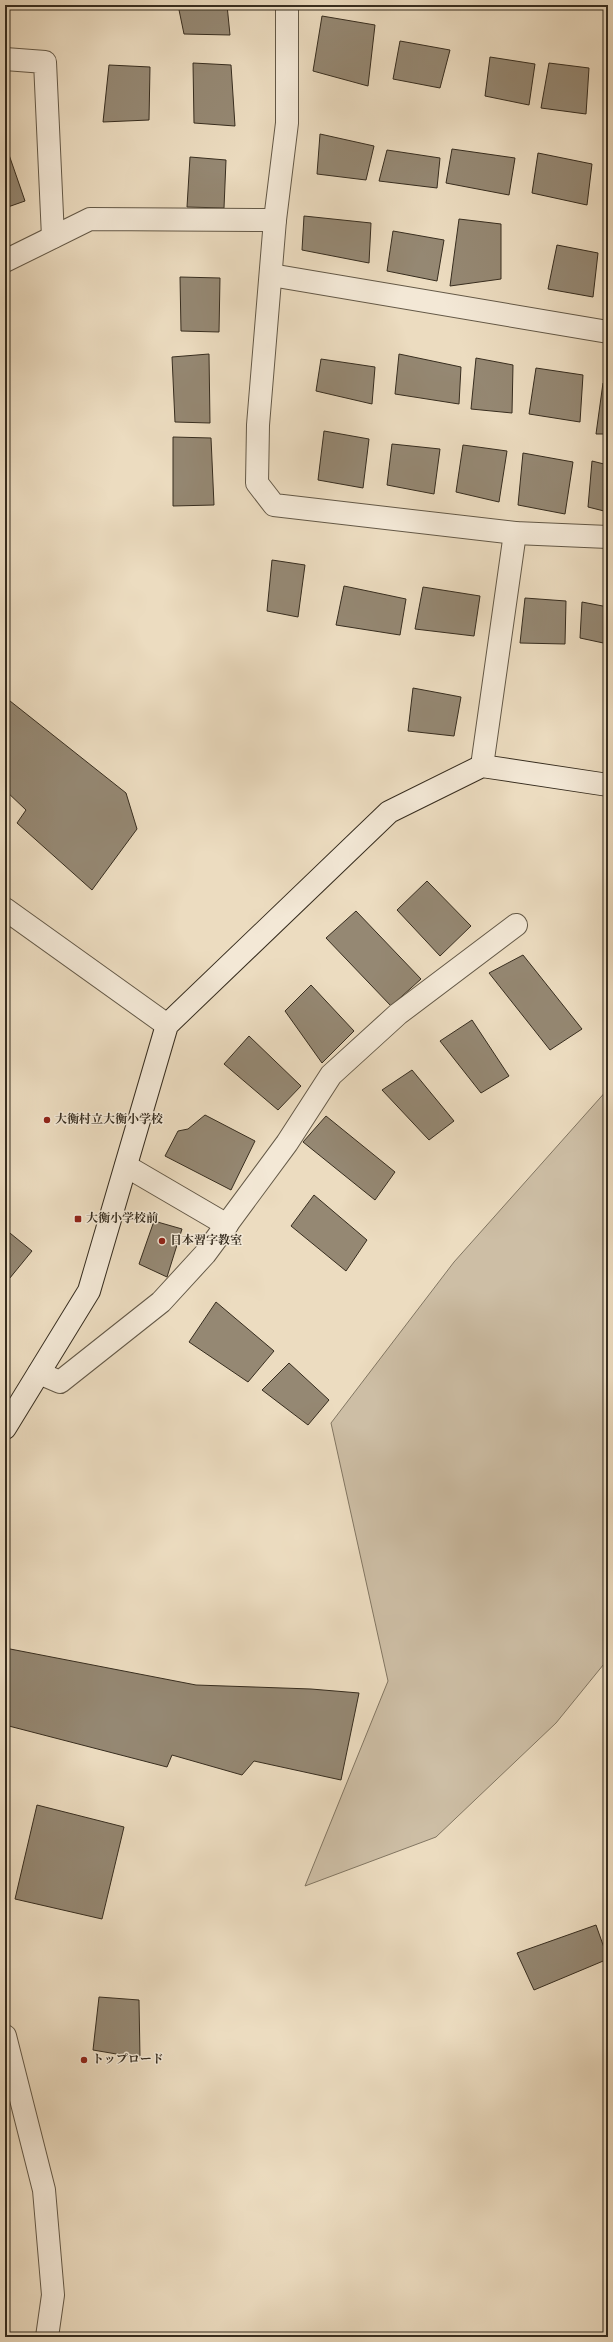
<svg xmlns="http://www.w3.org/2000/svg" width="613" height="2342" font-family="'Sorts Mill Goudy','Noto Serif JP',serif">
  <rect width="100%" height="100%" fill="#ecdcc0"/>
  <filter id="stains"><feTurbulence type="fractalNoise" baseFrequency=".005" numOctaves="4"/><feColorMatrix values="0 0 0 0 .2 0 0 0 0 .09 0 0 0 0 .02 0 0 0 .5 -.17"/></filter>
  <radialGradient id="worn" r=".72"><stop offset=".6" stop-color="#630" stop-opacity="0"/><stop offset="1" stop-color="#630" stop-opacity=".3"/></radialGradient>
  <path fill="#cdbea5" stroke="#827662" d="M608 1089V1659L556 1723 436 1837 305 1886 388 1681 331 1423 454 1262Z"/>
  <g fill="#958873" stroke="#372d1f">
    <path d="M178 5H227L230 35 184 34Z"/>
    <path d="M322 16 375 25 368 86 313 71Z"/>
    <path d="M400 41 450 50 440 88 393 79Z"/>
    <path d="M490 57 535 64 529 105 485 96Z"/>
    <path d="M193 63 231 65 235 126 194 123Z"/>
    <path d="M549 63 589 68 586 114 541 108Z"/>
    <path d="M109 65 150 67 149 120 103 122Z"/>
    <path d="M320 134 374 146 366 180 317 174Z"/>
    <path d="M5 149H7L25 201 5 208Z"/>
    <path d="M452 149 515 158 509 195 446 183Z"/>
    <path d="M387 150 440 158 437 188 379 181Z"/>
    <path d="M538 153 592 164 587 205 532 193Z"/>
    <path d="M190 157 226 160 224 208 187 207Z"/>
    <path d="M304 216 371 223 369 263 302 250Z"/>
    <path d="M459 219 501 224V279L450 286Z"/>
    <path d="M393 231 444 240 437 281 387 271Z"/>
    <path d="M557 245 598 253 593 297 548 289Z"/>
    <path d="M180 277 220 278 219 332 181 331Z"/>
    <path d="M209 354 210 423 175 422 172 357Z"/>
    <path d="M399 354 461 367 459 404 395 394Z"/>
    <path d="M476 358 513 365 512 413 471 409Z"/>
    <path d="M321 359 375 367 372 404 316 391Z"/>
    <path d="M536 368 583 375 580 422 529 414Z"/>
    <path d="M603 383 608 384V434H596Z"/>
    <path d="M324 431 369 439 363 488 318 480Z"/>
    <path d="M173 437 211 438 214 505 173 506Z"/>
    <path d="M392 444 440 449 434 494 387 485Z"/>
    <path d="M463 445 507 451 499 502 456 492Z"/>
    <path d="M523 453 573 462 565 514 518 505Z"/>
    <path d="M592 461 608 465V512L588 507Z"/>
    <path d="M272 560 305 565 298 617 267 611Z"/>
    <path d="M344 586 406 599 400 635 336 625Z"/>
    <path d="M423 587 480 596 474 636 415 629Z"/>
    <path d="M525 598 566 601 565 644 520 643Z"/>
    <path d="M582 602 608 607V644L580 638Z"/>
    <path d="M413 688 461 697 454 736 408 731Z"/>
    <path d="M5 697 126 793 137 829 92 890 17 823 26 810 5 790Z"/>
    <path d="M427 881 471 926 440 956 397 910Z"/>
    <path d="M356 911 421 979 391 1006 326 938Z"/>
    <path d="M523 955 582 1029 550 1050 489 973Z"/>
    <path d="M311 985 354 1031 322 1063 285 1011Z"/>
    <path d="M472 1020 509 1076 481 1093 440 1041Z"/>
    <path d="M249 1036 301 1086 278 1110 224 1064Z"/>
    <path d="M412 1070 454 1121 429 1140 382 1090Z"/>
    <path d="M205 1115 255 1141 231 1190 165 1156 178 1131 188 1129Z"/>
    <path d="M326 1116 395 1172 375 1200 303 1142Z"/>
    <path d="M314 1195 367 1240 346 1271 291 1226Z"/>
    <path d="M154 1221 182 1229 167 1277 139 1264Z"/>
    <path d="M5 1229 32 1251 5 1284Z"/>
    <path d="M216 1302 274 1351 248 1382 189 1342Z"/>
    <path d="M289 1363 329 1400 308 1425 262 1390Z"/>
    <path d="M5 1648 196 1685 311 1689 359 1693 341 1780 254 1761 242 1775 172 1755 167 1767 5 1725Z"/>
    <path d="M37 1805 124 1827 102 1919 15 1899Z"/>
    <path d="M596 1925 608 1959 534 1990 517 1953Z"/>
    <path d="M99 1997 139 2000 140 2058 93 2050Z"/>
  </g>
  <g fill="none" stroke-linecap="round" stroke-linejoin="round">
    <g stroke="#645947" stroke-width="24">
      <g id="street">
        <path d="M287 5V123L275 220 258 425 257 483 274 505 515 533 608 537"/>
        <path d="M5 59 45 62 53 237"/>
        <path d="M5 261 90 219 275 220"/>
        <path d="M271 275 608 332"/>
        <path d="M482 766 515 533"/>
        <path d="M5 909 167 1025"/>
        <path d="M126 1166 227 1225"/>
        <path d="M39 1373 60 1382 161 1302 205 1254 287 1143 331 1075 398 1014 516 925"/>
        <path d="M5 2036 44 2190 53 2295 47 2337"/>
      </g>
    </g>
    <g stroke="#372d1f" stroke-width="24">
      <path id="secondary" d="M5 1428 89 1291 167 1025 389 812 482 766 608 785"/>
    </g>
    <use href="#street" stroke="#f3e8d6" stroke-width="22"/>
    <use href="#secondary" stroke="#f3e8d6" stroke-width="22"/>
  </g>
  <g fill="#8f2418" stroke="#f3e8d6" stroke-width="1.5">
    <circle cx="47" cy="1120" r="4"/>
    <rect x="74" y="1215" width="8" height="8" rx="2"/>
    <circle cx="162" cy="1241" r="4"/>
    <circle cx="84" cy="2060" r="4"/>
  </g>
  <g text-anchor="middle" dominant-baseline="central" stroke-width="3" stroke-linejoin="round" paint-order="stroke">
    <g font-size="12" font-weight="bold" fill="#372d1f" stroke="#f3e8d6" text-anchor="start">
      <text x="55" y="1120">大衡村立大衡小学校</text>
      <text x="86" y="1219">大衡小学校前</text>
      <text x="170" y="1241">日本習字教室</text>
      <text x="92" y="2060">トップロード</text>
    </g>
  </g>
  <rect width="613" height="2342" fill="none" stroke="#ecdcc0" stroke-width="20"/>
  <rect x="6" y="6" width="601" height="2330" fill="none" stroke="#372d1f" stroke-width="2"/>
  <rect x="10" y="10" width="593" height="2322" fill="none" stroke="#372d1f"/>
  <rect width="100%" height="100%" filter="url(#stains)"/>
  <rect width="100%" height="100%" fill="url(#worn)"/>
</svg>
